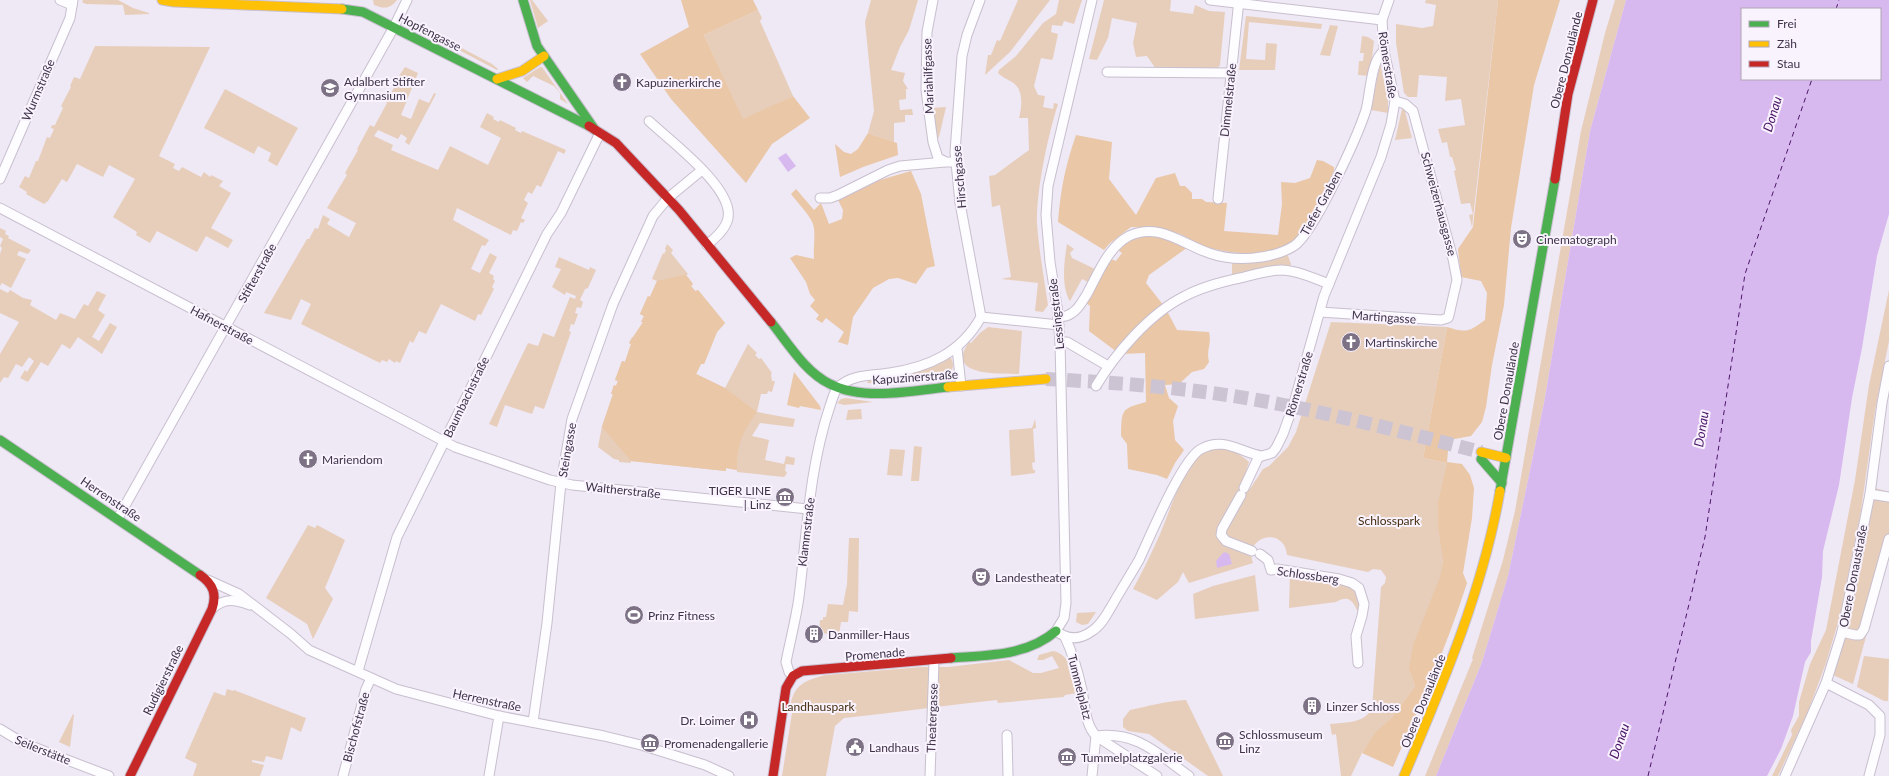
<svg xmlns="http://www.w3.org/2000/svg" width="1889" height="776" font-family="Lato,sans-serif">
  <rect width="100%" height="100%" fill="#efe8f5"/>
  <g fill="#e7cebb">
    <path d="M83 0H118L133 8 149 13V14L125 15 123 5 86 4 82 2Z"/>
    <path d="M373 0H397C390 9 384 9 374 5Z"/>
    <path d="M530 0H532L548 21 538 28Z"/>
    <path d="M871 0H918L909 30 900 47 891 70 905 73 903 81 908 89H906V99L899 100 900 110 912 109 913 115H905V122L894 123V142L868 133 874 111 865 22Z"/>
    <path d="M1018 0H1050L1010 52 985 75 988 55H991L997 40 1000 41Z"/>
    <path d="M1059 0H1082L1074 24 1064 21 1062 26 1052 25 1051 32 1058 34 1053 58 1052 60 1041 58 1034 86 1038 95 1045 96 1043 107 1053 109 1054 103 1058 104C1048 135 1036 191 1037 224 1039 251 1044 278 1048 305L1043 312 1035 311 1038 283 1001 279 1011 277 1000 205 992 207 989 176 995 175 1029 150 1028 118H1019C1022 107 1024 89 1012 82 1007 79 1002 77 998 73L999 70 1016 56 1043 23 1056 14Z"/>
    <path d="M1104 0H1171L1170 11 1193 14 1195 5 1209 11 1225 12 1220 65 1216 70 1156 69 1147 56 1136 57 1133 43 1137 23 1112 18 1108 38 1097 60 1089 59Z"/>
    <path d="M1426 0H1498L1472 227 1469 215 1473 214 1470 203 1461 204 1454 171 1456 170 1452 157H1450L1447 142 1442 143 1438 129 1465 125 1461 99 1445 101 1447 77 1419 75 1417 97H1408L1404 93 1396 43V24L1422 28 1433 26 1436 5 1425 3Z"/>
    <path d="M1615 0H1626L1590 131 1544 403 1508 576 1482 662 1436 776H1425L1473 659 1472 658 1503 560 1515 511 1581 131 1605 33Z"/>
    <path d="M758 10 762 18 760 21 793 96 743 120 704 35Z"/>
    <path d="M1246 16 1322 24 1321 29 1249 22 1246 59 1265 60 1266 43 1277 44 1275 70H1239Z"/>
    <path d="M418 25 492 64 498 69 497 70 415 27Z"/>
    <path d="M1330 25 1338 26 1330 56 1320 55Z"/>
    <path d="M1362 36 1368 37 1374 41 1370 76 1358 75 1359 61H1363L1364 53H1360Z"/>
    <path d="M95 46 210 47 159 156 175 164 173 168 179 171 182 167 201 177 204 172 210 177 211 175 223 181 219 186 231 193 211 228 233 240 228 248 206 236 197 252 157 231 150 243 136 235 137 232 113 217 135 179 109 165 103 177 77 164 67 182 62 179 48 201 44 204 26 194 27 192 19 187 25 176 29 178 36 161H38L47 137 50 138 54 129 51 128 52 125H55L63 108 61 106 71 87 70 86 74 77 80 79Z"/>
    <path d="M1380 63 1388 99V113L1371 110Z"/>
    <path d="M405 67 418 73 401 115 411 119 419 99 429 103 434 93 436 94 409 145 405 142 407 138 401 134 398 139 378 130 374 136 393 145 391 150 438 170 450 146 488 165 501 138 480 127 487 113 494 117 493 119 499 122 500 120 516 128 515 130 521 133 522 131 566 150 564 154 558 151 541 187 537 185 532 194 528 192 524 200 528 203 521 218 525 220 523 223 521 222 517 231 513 230 511 235 457 208 453 220 489 240 485 246 482 245 471 269 480 273 490 253 497 257 489 273 494 276 493 279 495 281 492 287 494 289 481 315 478 314 475 321 441 304 426 334 419 331 413 343 410 341 400 363 396 361 395 363 389 359 387 362 382 360 380 363 301 324 311 304 301 299 291 320 264 313 307 239H309L315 228 318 229 323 215 330 219 327 224 349 237 356 223 327 208 347 175 345 173 358 150 357 149 370 125 374 127 387 103 386 102 395 86 393 85Z"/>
    <path d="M540 67H542L568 104 560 99V93L554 86 533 76 527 82 523 78Z"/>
    <path d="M225 89 298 128 277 166 268 161 271 153 258 146 254 154 204 128Z"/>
    <path d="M946 107 939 137 938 138 932 108Z"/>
    <path d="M1402 109 1405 111 1412 138 1395 140Z"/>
    <path d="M0 228 6 231 5 234 9 236 8 238 31 250 28 254 19 251 17 255 26 259 11 288 2 283 0 286V254L2 248 0 246 3 239 0 237Z"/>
    <path d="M667 244 673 250 671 253 688 274 686 275 693 284 691 286 696 292 698 290 725 323 717 332 704 364H701L696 374 725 388 748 344 757 353 755 355 759 359 761 358 772 373 771 374 772 381H775L772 392 768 391 767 394H761L757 412 795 419 793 427 760 423 752 436 769 440 765 460 784 464 786 456 795 458 794 465 786 464 785 471 787 472 786 475 784 477 737 472V470L726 468V471L631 461V463L619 462V460L614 459 598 447 602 426 613 394H611L614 385 616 386 618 381 615 380 622 361 625 362 631 344 629 343 632 337 634 338 643 322H641L644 316 640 314 648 296 650 297 657 281 652 279 663 253 664 254 666 250 665 249Z"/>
    <path d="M1067 244 1074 249 1070 253 1072 258 1097 270 1090 283 1082 279 1070 301C1061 286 1064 262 1067 244Z"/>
    <path d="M1287 253 1291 264 1289 269 1232 277V260Z"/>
    <path d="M559 257 589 270 590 267 596 270 588 288 585 289 580 300 583 302 581 308 577 307 575 313 578 314 574 325 571 324 569 331 571 332 544 409 535 406 532 414 505 405 497 427 489 424 528 343 538 346 543 333 554 337 570 297 575 299 576 296 566 292 565 295 552 287 561 269 555 267Z"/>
    <path d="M0 289 8 293 10 290 23 298 32 300 30 305 56 320 60 313 75 319 84 304 88 306 97 291 106 295 98 310 105 315 92 337 99 341 110 323 117 327 102 354 78 337 70 349 62 344 48 366 41 362 28 382 20 378 25 370 27 372 34 361 29 357 22 367 16 364 8 378 4 377 0 383V354L19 322 0 313Z"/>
    <path d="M1889 290V341L1875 411 1861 511 1840 616 1826 663 1807 714 1778 776H1772L1792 735 1791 730 1799 716V702L1810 664 1826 630 1855 480 1869 385Z"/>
    <path d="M1331 322 1447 327 1423 458 1447 463 1443 560 1441 577 1412 676 1415 686 1392 717 1375 734 1362 753 1351 776H1341L1336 734 1332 735 1330 724C1345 722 1363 724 1372 709L1381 587 1385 583 1386 577 1381 570 1373 569 1368 572 1287 555C1285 526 1243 535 1253 563L1189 583 1183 572 1178 582 1157 600 1133 589C1143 571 1152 552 1160 534 1171 509 1182 467 1205 452 1220 442 1238 452 1249 462L1241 488 1250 489 1263 469 1269 466 1288 447 1296 432Z"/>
    <path d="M988 327 1022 331 1019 374C1000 373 944 377 969 342L971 343 980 333Z"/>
    <path d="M949 356C957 364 952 375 943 379L887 384 867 383 869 380C898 377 924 373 949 356Z"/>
    <path d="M846 398 873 402 844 405 837 403 841 399Z"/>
    <path d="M861 409 862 419 846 420 848 410Z"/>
    <path d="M1035 419 1036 428 1033 429 1035 462 1032 463 1033 470H1035V473L1011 476 1009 430 1032 428Z"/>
    <path d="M914 446 922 447 919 481H911Z"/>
    <path d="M890 449 905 450 902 476 887 475Z"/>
    <path d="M1875 488 1889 492V553L1853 684 1826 672 1842 622Z"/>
    <path d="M308 525 315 528 317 525 345 540 325 588 333 599 313 639 307 624 266 598Z"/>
    <path d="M849 538H859L858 612 849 611 848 622H841L839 635 819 633 820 620H823V617H826L828 604 843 605 847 584Z"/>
    <path d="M1290 574C1305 577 1344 579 1354 590 1361 597 1360 605 1359 614 1353 602 1350 594 1336 602L1289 608Z"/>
    <path d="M1255 575 1259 611 1195 619 1193 594 1213 586Z"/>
    <path d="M1096 612 1088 624 1082 625 1076 622 1077 613Z"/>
    <path d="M1053 651C1071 654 1075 678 1077 693L1065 695 1064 697 998 703 997 700C946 705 895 713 844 718L835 726 826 776H782L792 713 789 712C793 686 801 681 826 675L922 667H948L1009 660 1033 673H1041L1059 668 1052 656 1043 660H1037L1039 655Z"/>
    <path d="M1864 656 1889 659 1888 701H1884L1857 687Z"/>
    <path d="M227 689 233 691 234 690 306 718 301 732 291 727 282 760 266 756 264 762 252 760V762L264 765 260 776H193L197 764 185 758 187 753 214 692 225 696Z"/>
    <path d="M1186 700 1223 776H1208L1149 734 1128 731 1123 727V719L1130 710C1149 706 1166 701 1186 700Z"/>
    <path d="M73 714 74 715 70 747 59 742Z"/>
  </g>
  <g fill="#e9c7a7">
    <path d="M681 0H753L758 10 704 35 743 119 793 96 810 118 772 144 746 183 671 99 640 54 689 27Z"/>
    <path d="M1498 0H1560L1534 85 1511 228 1504 305 1492 365 1486 407 1482 422 1471 436 1449 440 1447 462 1462 464 1470 475 1474 488 1472 518 1463 573 1467 583C1447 646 1420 706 1393 767L1362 753 1375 733 1392 717 1415 686 1409 668 1413 645 1440 577 1443 561 1438 525V503L1447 463 1423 458 1447 327C1466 333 1469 332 1485 320L1487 293 1481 281 1461 277 1458 249 1473 227Z"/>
    <path d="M868 133 897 143 898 155 863 167 840 177 835 144 844 152 851 154 858 149Z"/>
    <path d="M1076 135 1112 142 1109 179 1136 215 1156 178 1175 173 1180 186H1185L1192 193V199H1202L1206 202 1227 203 1224 231 1278 235 1282 204 1281 182 1295 183 1310 178 1317 160 1323 161 1334 167V171C1325 190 1310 226 1295 240 1274 260 1226 254 1201 245 1193 242 1185 235 1177 233 1162 228 1146 228 1131 227L1109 244 1104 250 1058 222C1061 188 1065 167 1076 135Z"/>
    <path d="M911 171 921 194 935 266 927 268 916 284 898 278 889 279 873 288 853 317 848 345 838 342 844 332 826 318 822 323 816 319 819 315 810 306 815 300 810 294 806 282 790 258 796 255 814 259C813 248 816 233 813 224 810 215 797 202 791 194L796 189 814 210 821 203 829 224 842 219 843 210 837 198 866 184Z"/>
    <path d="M1136 236H1161L1188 247 1149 275 1146 283 1164 306 1117 352 1089 331 1090 306 1085 302 1111 259 1116 261 1122 253 1117 249Z"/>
    <path d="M688 274 686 275 693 284 691 286 695 291 698 290 725 323 717 332 704 364H701L696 374 725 388 757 412C742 433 737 443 737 470L726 468V471L631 461 602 427 613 394H611L614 385 616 386 618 381 615 380 622 361 625 362 631 344 629 343 643 322H641L644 316 640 314 648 296 650 297 657 281Z"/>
    <path d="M1167 311 1177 330 1209 332C1212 345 1206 349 1209 362L1204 369 1192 372 1179 384 1165 385 1169 398 1178 406 1173 421 1175 440 1184 450 1175 463 1167 479 1157 475 1128 469 1127 444 1121 436C1122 410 1120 409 1146 402L1145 353 1121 354Z"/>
    <path d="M794 372 820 406 821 410 800 406 799 408 787 405Z"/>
  </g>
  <g fill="#d8b9ef" fill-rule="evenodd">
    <path d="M1626 0H1889V214L1877 256 1862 348 1852 398 1839 485 1823 551 1822 577 1811 641V652L1805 662 1793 716 1781 749 1767 776H1436L1482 662 1508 576 1544 403 1590 131ZM1742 9H1880V79H1742Z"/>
    <path d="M786 153 796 166 788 172 778 158Z"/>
    <path d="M1224 552 1229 554 1232 564 1217 568 1216 561Z"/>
  </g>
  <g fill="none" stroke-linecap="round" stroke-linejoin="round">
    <g stroke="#4b1668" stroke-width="1" stroke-dasharray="5 4" stroke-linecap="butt">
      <path d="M1836 9 1839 0"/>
      <path d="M1648 776 1705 537 1745 274 1812 79"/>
    </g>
    <path stroke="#ccc4d3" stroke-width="14" stroke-dasharray="14 7" stroke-linecap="butt" d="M1046 379C1126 383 1205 389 1284 405 1350 418 1415 435 1481 452"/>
    <g stroke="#c8bfcf" stroke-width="11">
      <g id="street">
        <path d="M60 0 72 5"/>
        <path d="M933 0 927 32 926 90 933 142 938 158 946 162H955"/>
        <path d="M1092 0 1048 186 1046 215 1050 262 1057 306 1060 342 1066 603 1064 618 1056 631C1068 640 1080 640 1092 631 1102 625 1108 612 1114 602 1122 588 1131 574 1139 560 1150 537 1182 459 1201 449 1225 436 1241 453 1262 456L1272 453 1276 448 1283 434 1294 403 1324 296 1381 157 1391 124 1395 101 1384 51 1382 20 1389 0"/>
        <path d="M1210 0 1382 20"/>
        <path d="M1107 72 1231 73"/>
        <path d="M649 121C670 141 734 188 728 218 726 229 715 238 707 245"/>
        <path d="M0 179 70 18 73 0"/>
        <path d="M820 198H830L838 195 888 170 900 166 945 162"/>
        <path d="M1218 199 1239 0"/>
        <path d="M0 208 455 447 550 480 572 485 808 509"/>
        <path d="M1320 312 1441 320 1448 318 1449 315 1457 280 1453 259 1413 111 1405 104 1395 101"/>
        <path d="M981 317 1059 325"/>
        <path d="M1058 317C1063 317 1068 316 1072 313 1079 309 1083 300 1087 294 1098 274 1108 247 1129 236 1159 222 1182 244 1209 253 1234 262 1271 260 1294 246 1314 233 1358 135 1366 110 1370 96 1371 59 1384 51"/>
        <path d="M1060 342H1067L1108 366"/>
        <path d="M957 348 961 386"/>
        <path d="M1096 386C1115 354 1150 313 1185 296 1202 287 1221 282 1240 278 1253 275 1268 270 1282 270 1298 271 1314 278 1329 284"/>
        <path d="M1244 488 1259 456"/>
        <path d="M1870 494 1889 497"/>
        <path d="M1241 495 1222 529 1221 535 1226 541 1252 551"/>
        <path d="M118 518 394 27 407 0"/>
        <path d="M1260 554 1268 560 1271 570 1277 569 1339 579 1352 583 1359 588 1364 604 1362 616 1356 636 1358 663"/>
        <path d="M208 580 239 594 291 634 309 650 396 689 499 716 604 736 641 745 705 765 729 776"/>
        <path d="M212 609C225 597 235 600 250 605"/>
        <path d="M1842 632 1855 635H1860L1864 629 1889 539"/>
        <path d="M1065 637C1073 654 1078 672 1082 690 1085 706 1085 724 1096 736L1157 776"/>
        <path d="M358 671 397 537 547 234 561 213 600 133"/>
        <path d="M793 676 789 672 786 662C790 641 796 619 799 597 807 533 809 468 830 406 832 401 834 391 838 387 853 374 871 376 890 373 929 367 961 353 981 317L960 203 955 152 962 56 967 35 980 0"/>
        <path d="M1826 683 1869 705 1880 716V735L1869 776"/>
        <path d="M533 722 547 623 561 483 572 419 613 304 653 216 668 198 702 170"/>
        <path d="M0 729 23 743 109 776"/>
        <path d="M1007 735 1008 776"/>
        <path d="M1096 736C1137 731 1158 754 1189 776"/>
        <path d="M343 776 366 689 371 678"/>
        <path d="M489 776 499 716"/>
        <path d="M930 776 934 661"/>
        <path d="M1092 776 1096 736"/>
        <path d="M1785 776 1826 683 1842 632 1870 494 1882 403 1889 366"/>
      </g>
    </g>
    <g stroke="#c8bfcf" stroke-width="11">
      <g id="fast">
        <path d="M523 0 537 46 595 130"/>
        <path d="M342 9 363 12 589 126"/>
        <path d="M771 322C788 343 805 372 830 384 863 401 912 391 948 387"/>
        <path d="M0 440 200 575"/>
        <path d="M1481 459 1502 483"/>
        <path d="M1500 491 1555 179"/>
        <path d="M951 658C988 655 1027 656 1056 631"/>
      </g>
    </g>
    <g stroke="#c8bfcf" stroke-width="11">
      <g id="slow">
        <path d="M162 0 174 2 342 9"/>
        <path d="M497 79 522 71 544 56"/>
        <path d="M948 387 1046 379"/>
        <path d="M1481 452 1506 458"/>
        <path d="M1404 776C1443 683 1483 590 1500 491"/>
      </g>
    </g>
    <g stroke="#c8bfcf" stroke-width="11">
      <g id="jam">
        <path d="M589 126 616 143 679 210 771 322"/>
        <path d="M1555 179 1568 94 1593 0"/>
        <path d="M130 776 212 609C217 594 213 584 200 575"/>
        <path d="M773 776 786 688 793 676 802 671 951 658"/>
      </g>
    </g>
    <use href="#street" stroke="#fdfcfe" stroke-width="9"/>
    <use href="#fast" stroke="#4caf50" stroke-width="9"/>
    <use href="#slow" stroke="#ffc107" stroke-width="9"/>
    <use href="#jam" stroke="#c62828" stroke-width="9"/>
  </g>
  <defs>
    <g id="church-disc" transform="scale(1)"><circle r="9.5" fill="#7d7285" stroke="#f9f3fe"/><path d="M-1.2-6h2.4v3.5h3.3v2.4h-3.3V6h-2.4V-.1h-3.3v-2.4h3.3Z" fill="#fff"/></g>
    <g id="school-disc" transform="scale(1)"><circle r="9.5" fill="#7d7285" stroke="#f9f3fe"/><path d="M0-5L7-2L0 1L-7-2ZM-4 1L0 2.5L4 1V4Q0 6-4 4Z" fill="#fff"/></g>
    <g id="theatre-disc" transform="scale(1)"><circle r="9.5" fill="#7d7285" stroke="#f9f3fe"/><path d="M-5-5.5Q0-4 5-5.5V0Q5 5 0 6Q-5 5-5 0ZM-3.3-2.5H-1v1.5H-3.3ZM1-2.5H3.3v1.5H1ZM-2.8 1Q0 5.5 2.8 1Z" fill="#fff"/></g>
    <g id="museum-disc" transform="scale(1)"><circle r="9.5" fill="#7d7285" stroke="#f9f3fe"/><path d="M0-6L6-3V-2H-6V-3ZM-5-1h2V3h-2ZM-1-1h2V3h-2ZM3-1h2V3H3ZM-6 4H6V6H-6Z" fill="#fff"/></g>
    <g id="stadium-disc" transform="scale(1)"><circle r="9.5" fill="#7d7285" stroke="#f9f3fe"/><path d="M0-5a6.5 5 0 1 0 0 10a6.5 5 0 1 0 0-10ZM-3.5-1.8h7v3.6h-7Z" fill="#fff"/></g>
    <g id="building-disc" transform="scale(1)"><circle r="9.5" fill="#7d7285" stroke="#f9f3fe"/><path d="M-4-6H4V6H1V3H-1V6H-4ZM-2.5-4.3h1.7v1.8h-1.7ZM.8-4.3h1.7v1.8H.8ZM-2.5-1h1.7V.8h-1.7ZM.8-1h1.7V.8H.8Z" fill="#fff"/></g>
    <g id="hospital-disc" transform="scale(1)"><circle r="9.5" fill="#7d7285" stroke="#f9f3fe"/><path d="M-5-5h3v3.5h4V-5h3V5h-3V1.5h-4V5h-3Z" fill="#fff"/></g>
    <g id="civic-disc" transform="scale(1)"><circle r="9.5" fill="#7d7285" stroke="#f9f3fe"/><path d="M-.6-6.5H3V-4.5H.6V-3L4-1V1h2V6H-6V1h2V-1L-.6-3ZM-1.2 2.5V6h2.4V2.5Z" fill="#fff"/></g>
  </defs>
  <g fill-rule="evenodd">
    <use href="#church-disc" x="622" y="82"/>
    <use href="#school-disc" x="330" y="88"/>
    <use href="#theatre-disc" x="1522" y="239"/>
    <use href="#church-disc" x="1351" y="342"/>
    <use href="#church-disc" x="308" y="459"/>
    <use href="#museum-disc" x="785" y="497"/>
    <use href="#theatre-disc" x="981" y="577"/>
    <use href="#stadium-disc" x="634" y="615"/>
    <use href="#building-disc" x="814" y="634"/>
    <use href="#building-disc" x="1312" y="706"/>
    <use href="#hospital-disc" x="749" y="720"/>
    <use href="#museum-disc" x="1225" y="741"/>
    <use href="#museum-disc" x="650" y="743"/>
    <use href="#civic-disc" x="855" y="747"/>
    <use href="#museum-disc" x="1067" y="757"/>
  </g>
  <g text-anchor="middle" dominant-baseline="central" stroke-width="4" stroke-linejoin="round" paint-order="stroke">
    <g font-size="12" fill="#3f3249" stroke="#f9f3fe">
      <text transform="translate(430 32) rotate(27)">Hopfengasse</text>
      <text transform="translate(1566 60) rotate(-76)">Obere Donaulände</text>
      <text transform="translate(1388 65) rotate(81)">Römerstraße</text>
      <text transform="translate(928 76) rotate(-92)">Mariahilfgasse</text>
      <text transform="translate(38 90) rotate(-67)">Wurmstraße</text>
      <text transform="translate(1228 100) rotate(-84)">Dimmelstraße</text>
      <text transform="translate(959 177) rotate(-95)">Hirschgasse</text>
      <text transform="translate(1321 203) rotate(-61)">Tiefer Graben</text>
      <text transform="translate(1439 204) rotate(75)">Schweizerhausgasse</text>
      <text transform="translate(257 273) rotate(-61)">Stifterstraße</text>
      <text transform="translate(1056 314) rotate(-96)">Lessingstraße</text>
      <text transform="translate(1384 317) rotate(4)">Martingasse</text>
      <text transform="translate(222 325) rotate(28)">Hafnerstraße</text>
      <text transform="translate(915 377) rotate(-4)">Kapuzinerstraße</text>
      <text transform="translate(1299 384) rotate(-73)">Römerstraße</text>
      <text transform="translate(1506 391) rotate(-80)">Obere Donaulände</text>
      <text transform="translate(466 397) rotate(-64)">Baumbachstraße</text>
      <text transform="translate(567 450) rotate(-80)">Steingasse</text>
      <text transform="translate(623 490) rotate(6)">Waltherstraße</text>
      <text transform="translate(111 499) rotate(34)">Herrenstraße</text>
      <text transform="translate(806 532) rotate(-83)">Klammstraße</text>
      <text transform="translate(1308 575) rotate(8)">Schlossberg</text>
      <text transform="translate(1853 576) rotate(-79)">Obere Donaustraße</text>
      <text transform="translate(875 654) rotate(-5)">Promenade</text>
      <text transform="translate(163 680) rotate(-64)">Rudigierstraße</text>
      <text transform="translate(1080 687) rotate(76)">Tummelplatz</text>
      <text transform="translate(487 700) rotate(12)">Herrenstraße</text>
      <text transform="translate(1423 701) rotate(-68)">Obere Donaulände</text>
      <text transform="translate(932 718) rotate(-88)">Theatergasse</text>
      <text transform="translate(356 727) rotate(-75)">Bischofstraße</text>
      <text transform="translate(43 750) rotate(22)">Seilerstätte</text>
    </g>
    <g font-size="12" fill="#3f3249" stroke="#f9f3fe" text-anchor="start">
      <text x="344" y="81">Adalbert Stifter<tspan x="344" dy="14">Gymnasium</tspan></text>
      <text x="636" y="82">Kapuzinerkirche</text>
      <text x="1536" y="239">Cinematograph</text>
      <text x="1365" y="342">Martinskirche</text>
      <text x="322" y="459">Mariendom</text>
      <text x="771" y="490" text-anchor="end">TIGER LINE<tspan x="771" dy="14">| Linz</tspan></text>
      <text x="995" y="577">Landestheater</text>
      <text x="648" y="615">Prinz Fitness</text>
      <text x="828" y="634">Danmiller-Haus</text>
      <text x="1326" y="706">Linzer Schloss</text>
      <text x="735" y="720" text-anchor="end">Dr. Loimer</text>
      <text x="1239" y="734">Schlossmuseum<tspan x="1239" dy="14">Linz</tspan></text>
      <text x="664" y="743">Promenadengallerie</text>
      <text x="869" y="747">Landhaus</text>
      <text x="1081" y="757">Tummelplatzgalerie</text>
    </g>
    <g font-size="12" fill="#442c0f" stroke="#f9f3fe">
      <text x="1389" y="520">Schlosspark</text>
      <text x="818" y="706">Landhauspark</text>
    </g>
    <g font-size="13" font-style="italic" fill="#4b1668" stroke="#f9f3fe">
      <text transform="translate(1772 114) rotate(-73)">Donau</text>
      <text transform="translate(1701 429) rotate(-81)">Donau</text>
      <text transform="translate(1619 741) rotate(-70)">Donau</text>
    </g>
  </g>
  <rect x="1741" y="8" width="140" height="72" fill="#f9f3fe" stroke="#afa6b6"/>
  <rect x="1749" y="21" width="20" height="6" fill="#4caf50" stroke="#afa6b6"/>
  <text x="1777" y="28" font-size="12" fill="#3f3249">Frei</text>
  <rect x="1749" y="41" width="20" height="6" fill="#ffc107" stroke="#afa6b6"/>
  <text x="1777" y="48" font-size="12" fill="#3f3249">Zäh</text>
  <rect x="1749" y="61" width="20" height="6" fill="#c62828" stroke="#afa6b6"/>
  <text x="1777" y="68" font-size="12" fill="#3f3249">Stau</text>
</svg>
